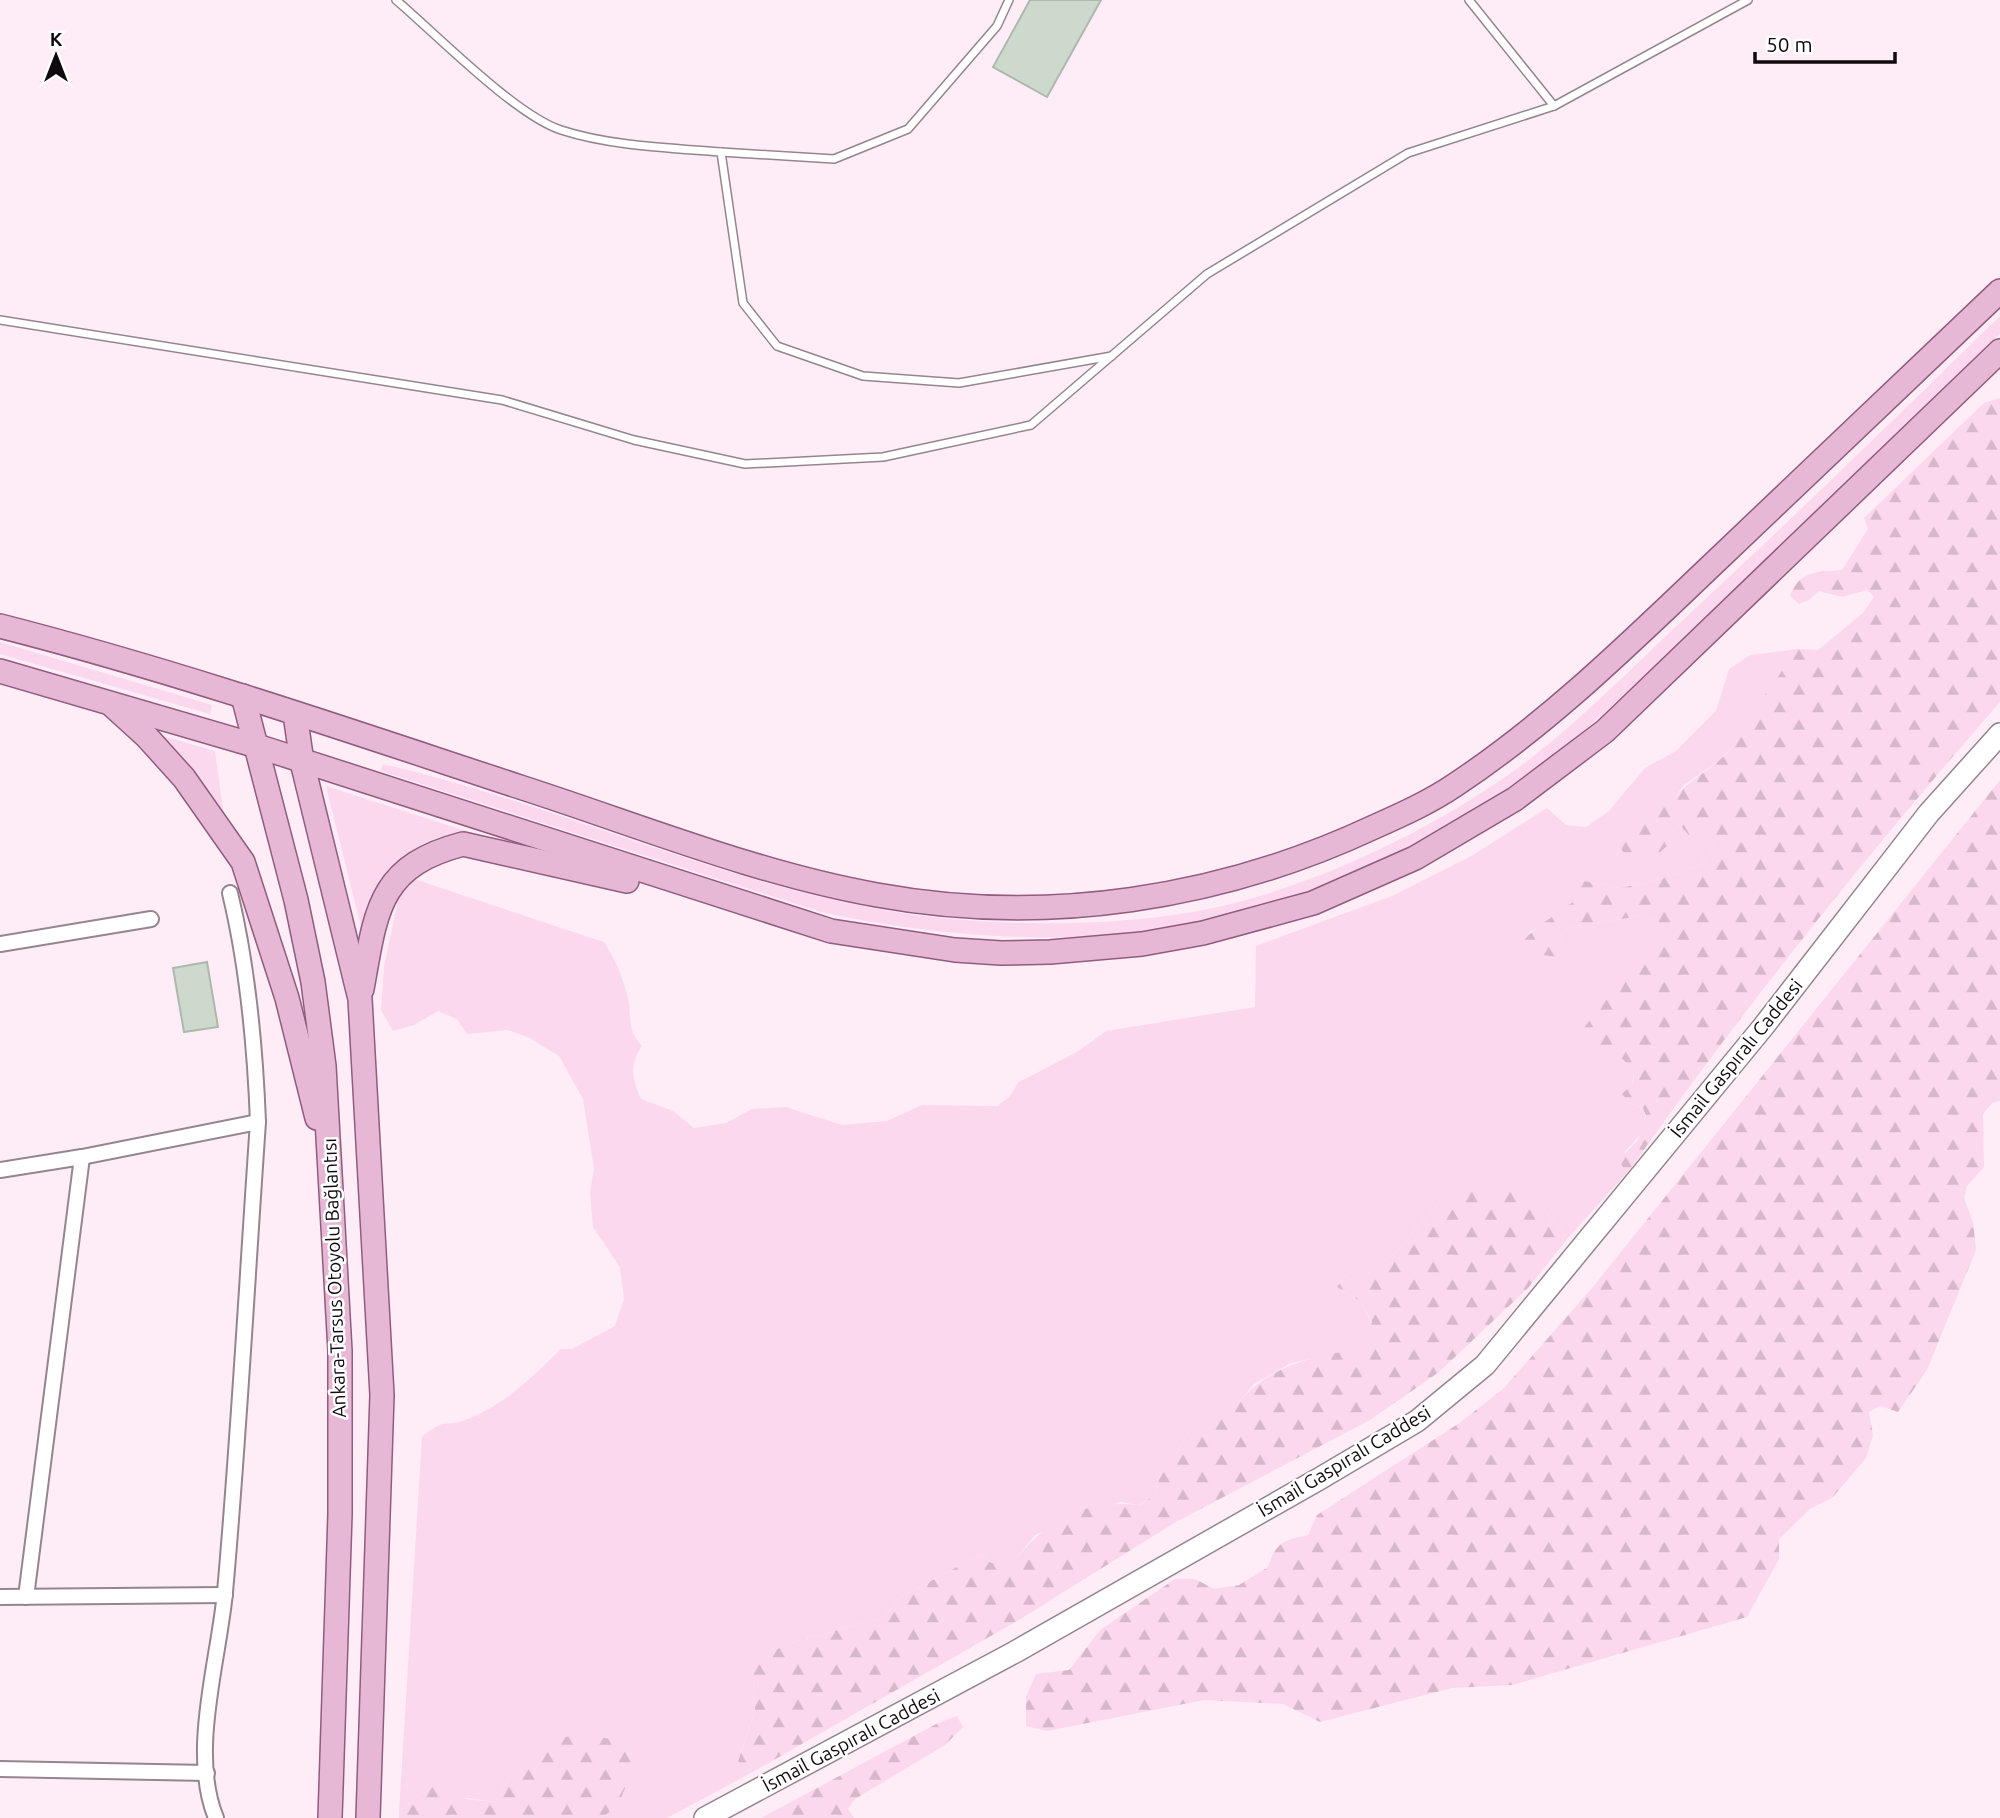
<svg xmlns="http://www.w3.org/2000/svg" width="2000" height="1818" font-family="Ubuntu,sans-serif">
  <defs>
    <pattern id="forest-firs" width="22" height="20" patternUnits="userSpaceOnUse" patternTransform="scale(1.75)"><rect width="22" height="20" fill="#fcd8ee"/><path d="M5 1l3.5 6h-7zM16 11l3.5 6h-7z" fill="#d7b8cb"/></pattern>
  </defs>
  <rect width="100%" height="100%" fill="#feedf7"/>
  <g fill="#fcd8ee">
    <path d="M2000 316V334C1906 425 1812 516 1718 605 1662 657 1607 713 1548 762 1512 791 1471 814 1430 836 1377 865 1323 891 1264 908 1122 950 964 943 821 912L381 771 383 764C549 802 705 877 873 908 982 929 1136 930 1243 901 1338 874 1431 829 1511 773 1579 724 1637 662 1698 606 1800 511 1900 414 2000 316Z"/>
    <path d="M0 642 212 705 210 714 0 654Z"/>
    <path d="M1797 649 1765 698 1750 716 1734 745 1720 760 1684 785 1673 800 1670 843 1674 829 1681 826 1708 836 1715 846 1703 863 1684 872 1652 881 1620 888 1579 880 1578 897 1562 913 1528 933 1562 946 1561 934 1569 927 1641 916 1659 922V932L1600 1045 1613 1048 1634 1071 1630 1103 1643 1108C1650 1125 1637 1140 1625 1151L1624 1168H1631L1568 1238 1531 1195 1440 1202 1398 1250 1371 1272 1347 1273 1337 1287 1360 1301 1372 1323 1363 1348 1291 1363 1254 1384 1239 1402 1189 1429 1178 1452 1162 1465 1156 1494 1139 1505 1120 1502 1035 1535 1012 1563H991L981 1554 901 1597 884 1617 791 1643 753 1675 755 1711 738 1760 751 1773 667 1818H602L618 1805 510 1776 495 1802 423 1792 399 1812 422 1437C445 1417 443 1428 465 1420 505 1405 532 1377 561 1349H572L615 1326 624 1299 620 1267 593 1227 590 1192 594 1169 583 1099 559 1056 528 1037 507 1030 467 1034 457 1019 438 1011 414 1025 393 1031 381 1010 384 967 399 896 414 879 604 942C615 959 622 975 627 994 633 1015 625 1028 642 1046 629 1065 632 1079 641 1099L673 1111 694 1128 726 1123 752 1109 786 1107 842 1125 887 1121 922 1105 997 1106 1009 1097 1019 1082 1077 1052 1106 1031 1255 1007 1256 946 1392 896 1473 855 1547 808 1566 825 1586 827 1608 812 1645 768 1676 751 1716 711 1729 669 1750 655Z"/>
    <path d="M156 734 215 751 224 817Z"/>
    <path d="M326 786 491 839C478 838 460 833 447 835 400 846 377 886 361 927Z"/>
  </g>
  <g fill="url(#forest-firs)">
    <path d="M2000 398V702C1870 851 1745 1006 1631 1168L1624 1169 1619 1160 1637 1141 1646 1116 1643 1108 1630 1103 1622 1094 1633 1083 1634 1071C1619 1056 1612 1042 1588 1047L1583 1039V1029L1659 932V922L1641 916 1569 927 1561 934 1562 946 1558 957 1527 953 1521 945C1533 925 1561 914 1578 897L1570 886 1579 880 1620 888 1652 881 1684 872 1703 863 1715 846 1708 836 1692 839 1681 826 1674 829 1670 843 1655 857 1632 858 1622 851 1624 830 1658 800H1673C1690 777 1717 768 1734 745 1740 736 1743 725 1750 716 1765 694 1782 672 1797 649L1818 650 1863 613 1874 597 1867 590 1842 597 1819 591 1809 600 1799 604 1790 596C1799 570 1819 572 1842 570L1868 529 1864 518 1984 403Z"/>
    <path d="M2000 780V1101L1992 1103 1983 1114 1984 1167 1967 1186 1964 1198 1973 1222 1976 1250 1927 1370 1898 1412 1880 1406 1869 1412 1873 1435 1866 1458 1833 1497 1810 1509 1779 1539V1559L1747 1617 1512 1685 1452 1688 1320 1722 1283 1704 1204 1700 1047 1731 1026 1726V1697L1036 1674 1069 1670 1100 1630 1175 1579H1195L1214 1589 1239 1585 1268 1567C1277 1541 1283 1541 1308 1535L1317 1515 1458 1424 1503 1389 1592 1288Z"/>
    <path d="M1480 1188 1531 1195 1568 1238 1528 1288 1439 1372 1370 1420 1174 1523 1019 1620 751 1773 738 1761 755 1711 753 1675 760 1657 791 1643 884 1617 901 1597 981 1554 991 1563H1012C1048 1520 1082 1499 1140 1505L1156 1494 1162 1465 1178 1452 1189 1429 1218 1405 1239 1402C1271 1364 1316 1356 1363 1348L1372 1322 1360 1301 1337 1287 1347 1273 1371 1272 1398 1250 1440 1202Z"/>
    <path d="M957 1716 963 1727 945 1745 855 1799 848 1809 854 1818H761L938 1723Z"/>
    <path d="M581 1734 623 1741 641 1750 618 1805 602 1818H399V1812L423 1792 446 1781 466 1799 495 1802 510 1776 541 1742Z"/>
  </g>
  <g fill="#cdd9cc" stroke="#adb9ad" stroke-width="2">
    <path d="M1030 0H1101L1047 97 993 67Z"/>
    <path d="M207 962 218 1027 184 1032 173 968Z"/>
  </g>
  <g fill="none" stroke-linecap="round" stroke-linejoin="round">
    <g stroke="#94858e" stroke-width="10">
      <g id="service">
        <path d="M396 0C436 34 515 115 561 130 610 146 670 148 721 152L743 303 777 346 863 376 959 383 1112 356"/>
        <path d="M1469 0 1554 106"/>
        <path d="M721 152 834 159 908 129 997 26 1009 0"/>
        <path d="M0 320 502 400 634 440 745 464 883 457 1031 425 1207 274 1408 153 1554 106 1748 0"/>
      </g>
    </g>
    <g stroke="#94858e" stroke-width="18">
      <g id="minor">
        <path d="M0 944 151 919"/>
        <path d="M0 1170 82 1157 258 1122"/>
        <path d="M0 1597 225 1595"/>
        <path d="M26 1597 82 1157"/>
        <path d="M0 1769 207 1773"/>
        <path d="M216 1818C189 1752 219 1660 225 1592 239 1436 247 1279 258 1122 255 1044 248 968 230 893"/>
      </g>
    </g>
    <g stroke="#94858e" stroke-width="24">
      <path id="secondary" d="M705 1818 1015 1652 1319 1479 1417 1421 1485 1365 1763 1027 1929 813 2000 734"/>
    </g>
    <g stroke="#915c7e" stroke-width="26">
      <g id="primary">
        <path d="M0 626C176 671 347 730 520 787 635 824 758 874 877 895 1046 926 1220 899 1374 827 1401 815 1430 802 1455 785 1550 722 1630 643 1712 565 1808 473 1904 382 2000 291"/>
        <path d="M0 671 257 746 831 931 955 950 1001 953 1050 952 1142 944 1203 933 1313 903 1415 858 1515 799 1605 731 2000 351"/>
        <path d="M243 696 296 900 313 982 324 1066 340 1351V1514L330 1818"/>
        <path d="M114 707 147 737 184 778 243 862 287 998 317 1118"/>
        <path d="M295 714 302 762 360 999 382 1395 368 1818"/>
        <path d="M362 989C376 911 378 866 463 844L627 881"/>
      </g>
    </g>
    <use href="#service" stroke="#fff" stroke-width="7"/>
    <use href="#minor" stroke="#fff" stroke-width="14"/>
    <use href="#secondary" stroke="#fff" stroke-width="21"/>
    <use href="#primary" stroke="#e7b8d6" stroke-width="23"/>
  </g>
  <g text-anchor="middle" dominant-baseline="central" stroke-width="5" stroke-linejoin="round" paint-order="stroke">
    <g font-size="19" fill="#100a0e" stroke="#fff">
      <text transform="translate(1736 1058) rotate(-51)">İsmail Gaspıralı Caddesi</text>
      <text transform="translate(334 1278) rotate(-92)">Ankara-Tarsus Otoyolu Bağlantısı</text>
      <text transform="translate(1344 1461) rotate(-31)">İsmail Gaspıralı Caddesi</text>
      <text transform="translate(851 1740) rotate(-28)">İsmail Gaspıralı Caddesi</text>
    </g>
  </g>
  <g transform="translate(56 56)" stroke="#ffffff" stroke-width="5" paint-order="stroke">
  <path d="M0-5L12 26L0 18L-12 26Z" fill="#100a0e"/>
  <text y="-10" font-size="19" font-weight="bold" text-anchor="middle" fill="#100a0e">K</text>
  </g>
  <path d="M1755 52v10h140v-10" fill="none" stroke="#100a0e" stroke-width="3.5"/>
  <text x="1766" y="52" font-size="21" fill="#100a0e" stroke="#ffffff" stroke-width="5" paint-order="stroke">50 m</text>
</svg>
